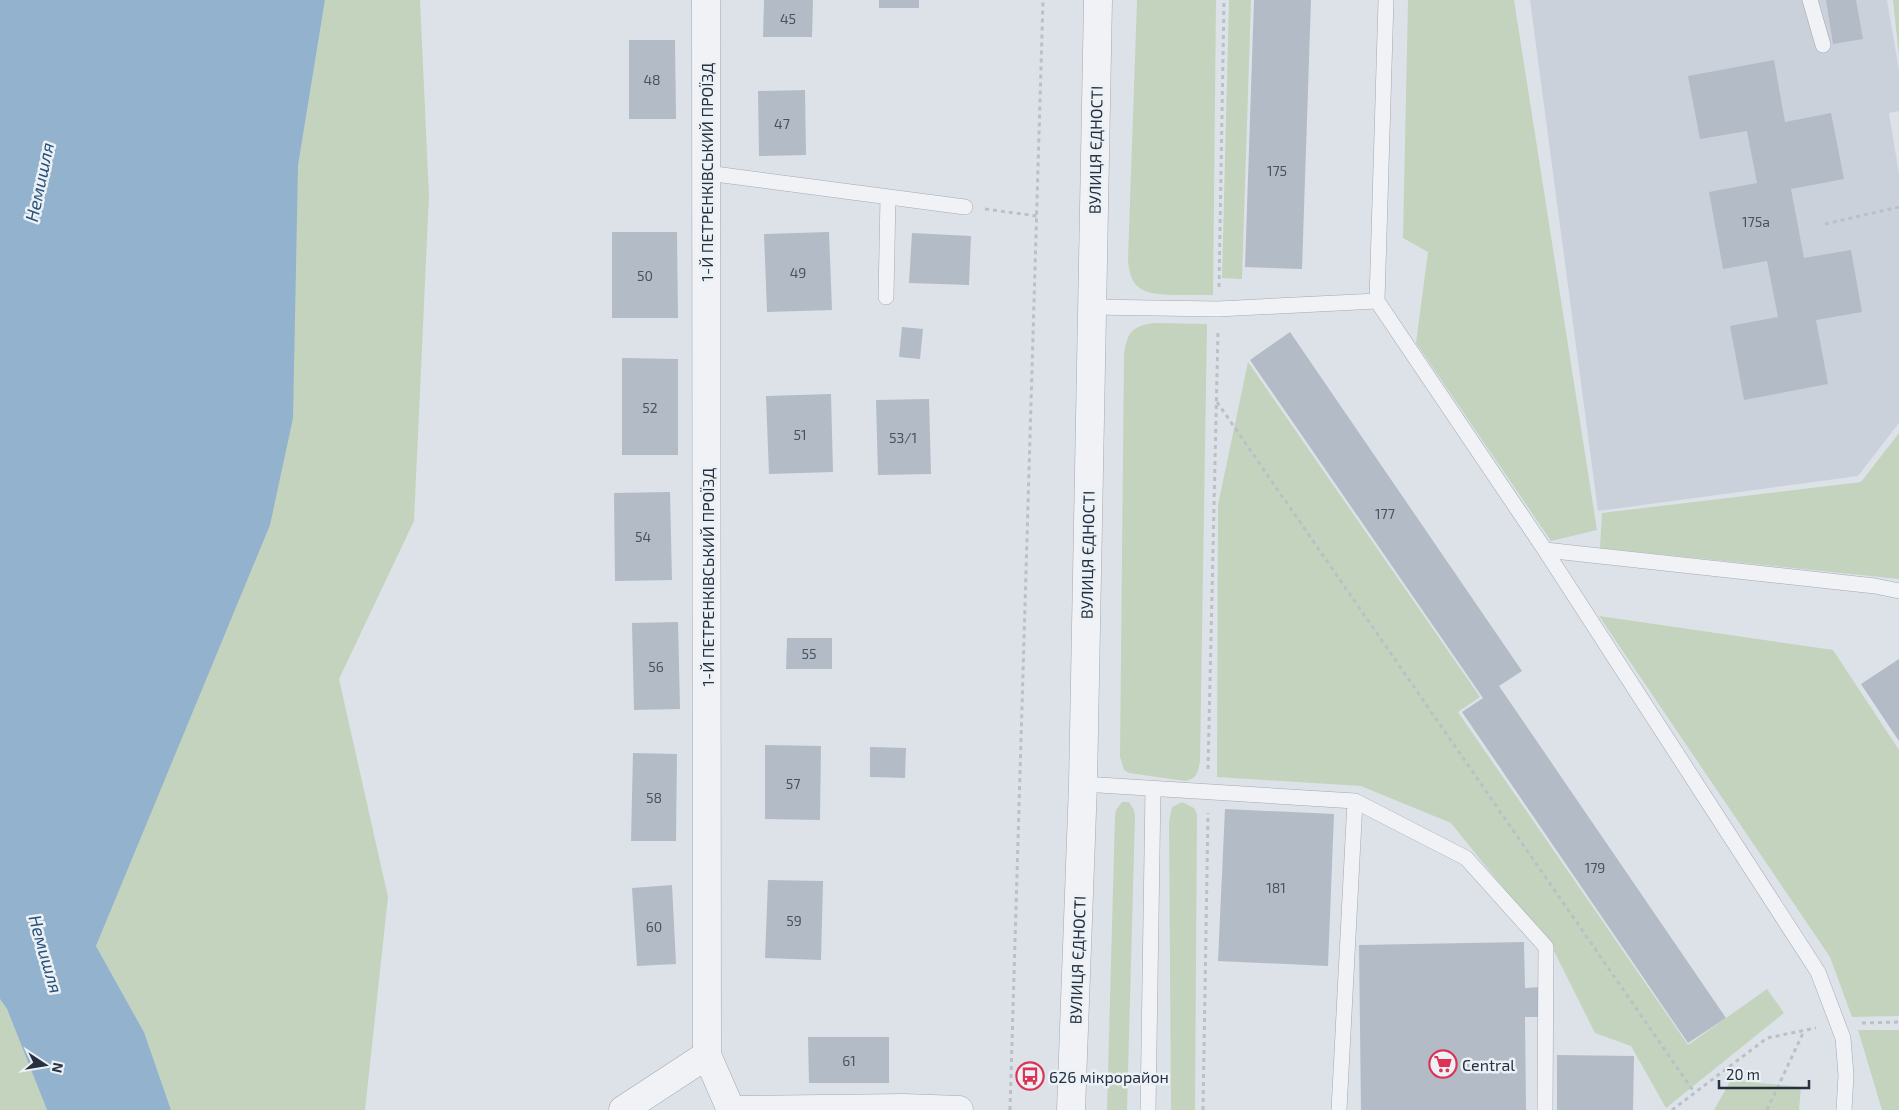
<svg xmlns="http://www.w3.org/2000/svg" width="1899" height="1110" font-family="'Exo 2',sans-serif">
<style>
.built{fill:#cad1db}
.green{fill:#c4d3bd}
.water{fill:#93b2cd}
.building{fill:#b3bbc6}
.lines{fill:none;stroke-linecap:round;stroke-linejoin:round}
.service-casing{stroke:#a2a9b3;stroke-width:16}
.minor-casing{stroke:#a2a9b3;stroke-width:29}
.tertiary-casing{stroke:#a2a9b3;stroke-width:29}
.path{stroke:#bbc0c7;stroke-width:3;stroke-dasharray:4 4;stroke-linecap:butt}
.service{stroke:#f0f2f6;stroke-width:15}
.minor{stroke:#f0f2f6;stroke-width:28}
.tertiary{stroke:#f0f2f6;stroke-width:28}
.labels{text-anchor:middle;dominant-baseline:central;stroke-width:5;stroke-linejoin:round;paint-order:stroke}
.number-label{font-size:14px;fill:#485362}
.street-label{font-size:16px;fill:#253041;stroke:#ecf1f6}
.poi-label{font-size:16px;fill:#253041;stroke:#ecf1f6;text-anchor:start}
.water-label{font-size:18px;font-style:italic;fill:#2a5279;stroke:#ecf1f6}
</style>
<rect width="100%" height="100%" fill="#dde2e8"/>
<path class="built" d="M1530 0H1887L1899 70V111L1889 113 1899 174V423L1858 476 1598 511Z"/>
<path class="green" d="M325 0H420L429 196 414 521 339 679 388 897 365 1110H171L144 1032 96 946 166 774 298 166Z
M1137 0H1216L1213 295C1199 295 1186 295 1173 295 1145 294 1130 291 1128 260Z
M1229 0H1251L1242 279 1222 278Z
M1408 0H1514L1597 530 1551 541 1416 343 1428 252 1403 238Z
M1893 0H1899V56Z
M1155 323 1207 324 1200 761C1198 772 1197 779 1185 781L1129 773 1124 770 1120 757 1124 355C1127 332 1132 326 1155 323Z
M1248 362 1480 697 1458 712 1688 1045 1767 989 1784 1013 1666 1108 1631 1046 1595 1033 1554 951 1451 823 1361 786 1217 777 1218 505Z
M1899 433V579L1600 548 1602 513 1861 482Z
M1599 616 1833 650 1899 750V1016L1852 1017 1830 957Z
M1122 802H1129L1134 810 1135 816 1127 1110H1107L1115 816 1116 810Z
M1182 802 1194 808 1197 814 1195 1110H1171L1169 821 1172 807Z
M0 999 7 1009 47 1110H0Z
M1858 1030H1899V1110H1882Z
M1731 1080 1801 1087 1799 1110H1714Z"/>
<path class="water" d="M0 0H325L298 166 293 418 270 525 96 946 144 1032 171 1110H47L7 1009 0 999Z"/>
<path class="building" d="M764 0H813L812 37H763Z
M879 0H919V8H879Z
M1254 0H1311L1302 269 1245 267Z
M1826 0H1856L1863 39 1833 44Z
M629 40H675L676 119H629Z
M1774 60 1785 122 1831 113 1844 179 1791 189 1804 258 1851 250 1862 312 1816 320 1828 384 1744 400 1730 326 1778 317 1767 261 1723 269 1709 192 1757 183 1747 131 1700 139 1688 76Z
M805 90 806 155 759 156 758 91Z
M612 232H677L678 318H612Z
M829 232 832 310 767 312 764 234Z
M912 233 971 236 969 285 909 283Z
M902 327 923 329 920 359 899 357Z
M1290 332 1522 671 1499 686 1726 1018 1688 1043 1462 712 1483 698 1250 360Z
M622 358 678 359V455H622Z
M831 394 833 472 769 474 766 396Z
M929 399 931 474 878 475 876 400Z
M670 492 672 580 615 581 614 493Z
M678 622 680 709 634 710 632 623Z
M787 638H832V669H786Z
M1899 659V741L1861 684Z
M765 745 821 746 820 820 765 819Z
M870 747 906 748 905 778 870 777Z
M633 753 677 754 676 841H631Z
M1225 809 1334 814 1328 966 1218 961Z
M768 880 823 881 821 960 765 958Z
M672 885 676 964 637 966 632 888Z
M1524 942 1525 988 1541 987V1017H1525L1526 1110H1361L1359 945Z
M808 1037H889V1083H809Z
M1557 1055 1634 1056 1633 1110H1557Z"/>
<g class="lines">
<g class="service-casing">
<path id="service" d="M1810 0 1823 45
M707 173 965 207
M886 297 888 197
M1377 301 1386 0
M1091 307 1218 309 1377 301 1545 550 1818 972 1843 1038 1846 1075 1844 1110
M1545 550 1875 586 1899 591
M1083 784 1355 801 1339 1110
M1355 801 1466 858 1546 947 1545 1110
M1148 1110 1153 789"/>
</g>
<g class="minor-casing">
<path id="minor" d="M707 1055 731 1110
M623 1110 707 1055 706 0
M741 1110 904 1108 959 1110"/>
</g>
<g class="tertiary-casing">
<path id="tertiary" d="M1071 1110 1083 784 1098 0"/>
</g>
<path class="path" d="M985 209 1037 216
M1825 224 1899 207
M1219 287 1224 0
M1217 402 1694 1092
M1208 769 1218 331
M1862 1023 1899 1022
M1010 1110 1043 0
M1203 1110 1208 813
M1672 1110 1767 1038 1816 1028
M1767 1110 1804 1031"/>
<use href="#service" class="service"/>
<use href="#minor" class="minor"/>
<use href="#tertiary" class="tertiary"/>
</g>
<defs>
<g id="supermarket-ring" transform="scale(1.4375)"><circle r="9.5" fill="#ecf1f6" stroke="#dd3255" stroke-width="1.5"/><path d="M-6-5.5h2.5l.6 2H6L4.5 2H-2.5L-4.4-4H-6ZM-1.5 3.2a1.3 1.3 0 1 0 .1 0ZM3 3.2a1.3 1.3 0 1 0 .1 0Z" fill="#dd3255"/></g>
<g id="bus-ring" transform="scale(1.4375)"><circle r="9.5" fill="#ecf1f6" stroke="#dd3255" stroke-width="1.5"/><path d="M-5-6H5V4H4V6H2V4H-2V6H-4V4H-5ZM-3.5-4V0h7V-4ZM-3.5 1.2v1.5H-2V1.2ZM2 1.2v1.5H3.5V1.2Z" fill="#dd3255"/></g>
</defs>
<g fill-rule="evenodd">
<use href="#supermarket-ring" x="1443" y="1064"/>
<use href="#bus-ring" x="1030" y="1076"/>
</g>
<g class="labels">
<g class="number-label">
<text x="788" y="18">45</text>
<text x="652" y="79">48</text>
<text x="782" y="123">47</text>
<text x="1277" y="170">175</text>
<text x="1756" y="221">175а</text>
<text x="798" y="272">49</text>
<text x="645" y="275">50</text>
<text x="650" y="407">52</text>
<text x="800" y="434">51</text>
<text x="903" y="437">53/1</text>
<text x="1385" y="513">177</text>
<text x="643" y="536">54</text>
<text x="809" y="653">55</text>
<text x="656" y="666">56</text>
<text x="793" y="783">57</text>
<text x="654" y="797">58</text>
<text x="1595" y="867">179</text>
<text x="1276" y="887">181</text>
<text x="794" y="920">59</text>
<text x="654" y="926">60</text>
<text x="849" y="1060">61</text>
</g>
<g class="street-label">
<text transform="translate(1095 150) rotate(-89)">ВУЛИЦЯ ЄДНОСТІ</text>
<text transform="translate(706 172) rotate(-90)">1-Й ПЕТРЕНКІВСЬКИЙ ПРОЇЗД</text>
<text transform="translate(1087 555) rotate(-89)">ВУЛИЦЯ ЄДНОСТІ</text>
<text transform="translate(707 577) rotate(-90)">1-Й ПЕТРЕНКІВСЬКИЙ ПРОЇЗД</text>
<text transform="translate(1077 960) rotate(-88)">ВУЛИЦЯ ЄДНОСТІ</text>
</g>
<g class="poi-label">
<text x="1462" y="1064">Central</text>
<text x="1049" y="1076">626 мікрорайон</text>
</g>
<g class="water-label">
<text transform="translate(39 182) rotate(-78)">Немишля</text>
<text transform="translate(46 954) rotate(74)">Немишля</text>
</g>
</g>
<g transform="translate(45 1065) rotate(102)" stroke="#ecf1f6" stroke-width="4" paint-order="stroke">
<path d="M0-4L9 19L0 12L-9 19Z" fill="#253041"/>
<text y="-8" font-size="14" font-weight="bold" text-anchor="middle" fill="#253041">N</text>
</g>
<path d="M1719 1080v8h90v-8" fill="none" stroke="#253041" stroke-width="2.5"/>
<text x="1726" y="1080" font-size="15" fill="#253041" stroke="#ecf1f6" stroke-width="4" paint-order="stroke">20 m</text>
</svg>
